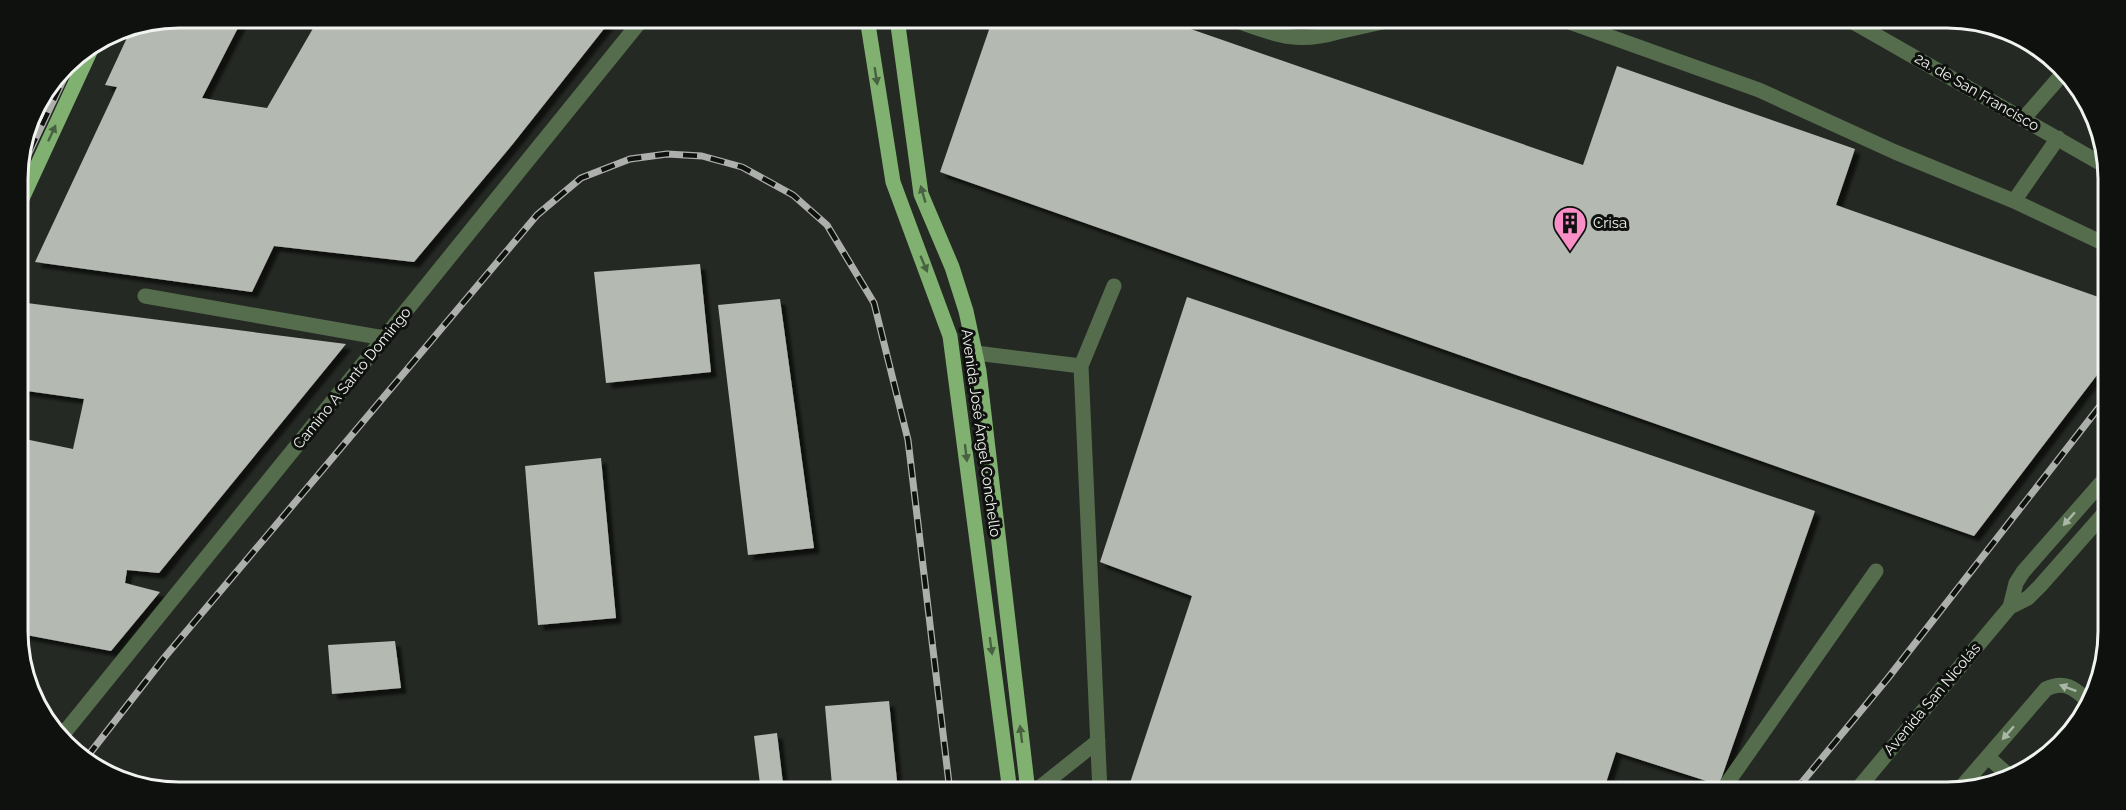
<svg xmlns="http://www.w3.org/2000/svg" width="2126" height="810" font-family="Raleway,sans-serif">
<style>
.building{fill:#b4bab2;filter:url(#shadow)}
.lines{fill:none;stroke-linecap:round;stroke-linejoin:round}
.minor{stroke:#556d4d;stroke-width:15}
.major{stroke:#80b170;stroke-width:15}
.rail-casing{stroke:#acafab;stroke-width:7}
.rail{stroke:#0f110f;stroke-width:4.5;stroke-dasharray:14;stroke-linecap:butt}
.oneway{fill:#486140}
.oneway2{fill:#aab7a6}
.labels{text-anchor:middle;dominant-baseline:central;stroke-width:6;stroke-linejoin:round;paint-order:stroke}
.street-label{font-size:15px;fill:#f0f3ef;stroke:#0f110f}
.poi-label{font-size:15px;fill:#f0f3ef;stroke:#0f110f;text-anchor:start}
.rim{fill:none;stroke:#f0f3ef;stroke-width:3}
</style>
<defs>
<filter id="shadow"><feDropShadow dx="5.5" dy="5.5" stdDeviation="1.5" flood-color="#0009"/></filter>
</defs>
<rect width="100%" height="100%" fill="#252924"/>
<path class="building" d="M179 18H243L202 98 267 108 319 18H340L387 25 388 18 611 20 512 145 414 262 274 246 252 292 35 262 117 87 105 85 132 27Z
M993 18H1159L1583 165 1617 66 1855 149 1836 205 2107 300V362L1974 536 940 172Z
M700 264 711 372 606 383 594 272Z
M1187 297 1815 511 1719 785 1616 752 1603 792H1127L1192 596 1100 562Z
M780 299 814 548 748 555 718 305Z
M19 302 346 344 159 573 127 570 125 583 160 592 111 651 21 634 20 438 73 449 84 399 20 390Z
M601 458 616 618 538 625 525 466Z
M395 641 401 688 332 694 328 645Z
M889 701 897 781 832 785 825 706Z
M777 733 784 792H761L754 736Z"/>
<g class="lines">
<path class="minor" d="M1229 18C1272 33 1293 45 1338 32
M1311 18 1338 32 1400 18
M1558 18 1759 90 1895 152 2014 201 2058 138
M1846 18 2107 167
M2024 118 2065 71
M2014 201 2107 245
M145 296 384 338
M976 353 1081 366
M2010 607 2016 583 2023 572 2108 475
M60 738 643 18
M1988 757 2006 773
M1958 791 2046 689C2064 680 2074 688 2087 700
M1034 792 1098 741
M1100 792 1081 366 1114 286
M1721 792 1876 571
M1855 792 2010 607 2028 598 2040 586 2108 509"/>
<path class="major" d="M867 18 893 182 950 336 1010 792
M897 18 921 194 952 267 966 311 979 371 1028 792
M19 205 93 45"/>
<g class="rail-casing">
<path id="rail" d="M30 125 45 94
M18 176 74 57
M87 757 164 658 537 215 581 178 630 159 667 154 702 156 742 167 793 195 827 225 874 303 908 440 950 792
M1794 792 1888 678 2107 397"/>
</g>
<use href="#rail" class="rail"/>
</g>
<defs><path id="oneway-solid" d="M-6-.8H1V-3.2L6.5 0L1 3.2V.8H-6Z" transform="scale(1.5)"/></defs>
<g class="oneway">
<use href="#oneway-solid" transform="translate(876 76) rotate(81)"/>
<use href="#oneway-solid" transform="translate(52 133) rotate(-65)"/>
<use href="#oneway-solid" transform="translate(923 194) rotate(-106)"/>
<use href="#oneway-solid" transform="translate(924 264) rotate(67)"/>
<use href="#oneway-solid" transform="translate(966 453) rotate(83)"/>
<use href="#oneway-solid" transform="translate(991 646) rotate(82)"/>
<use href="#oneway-solid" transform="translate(1021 734) rotate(-97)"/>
</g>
<g class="oneway2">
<use href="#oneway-solid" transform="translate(2069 519) rotate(131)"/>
<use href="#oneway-solid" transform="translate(2068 688) rotate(-159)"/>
<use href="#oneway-solid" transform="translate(2008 733) rotate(131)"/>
</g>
<defs>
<g id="building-pin" transform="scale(1.725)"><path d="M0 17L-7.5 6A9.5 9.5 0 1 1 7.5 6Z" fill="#fa8fc7" stroke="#0f110f"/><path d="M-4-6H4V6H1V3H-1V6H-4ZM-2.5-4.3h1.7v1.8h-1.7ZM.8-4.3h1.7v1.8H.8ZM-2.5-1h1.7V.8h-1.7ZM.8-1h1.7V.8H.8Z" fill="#111"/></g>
</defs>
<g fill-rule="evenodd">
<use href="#building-pin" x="1570" y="223"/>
</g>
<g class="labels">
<g class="street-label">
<text transform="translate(1977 92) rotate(30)">2a. de San Francisco</text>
<text transform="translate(352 378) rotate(-51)">Camino A Santo Domingo</text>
<text transform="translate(981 433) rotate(82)">Avenida José Ángel Conchello</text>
<text transform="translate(1932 699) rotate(-50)">Avenida San Nicolás</text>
</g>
<g class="poi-label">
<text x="1593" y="223">Crisa</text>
</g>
</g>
<path d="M0 0H2126V810H0ZM179 28H1947A151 151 0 0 1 2098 179V631A151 151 0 0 1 1947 782H179A151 151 0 0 1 28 631V179A151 151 0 0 1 179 28Z" fill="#0f110f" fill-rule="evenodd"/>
<path class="rim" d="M179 28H1947A151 151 0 0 1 2098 179V631A151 151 0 0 1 1947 782H179A151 151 0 0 1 28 631V179A151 151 0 0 1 179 28Z"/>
</svg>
